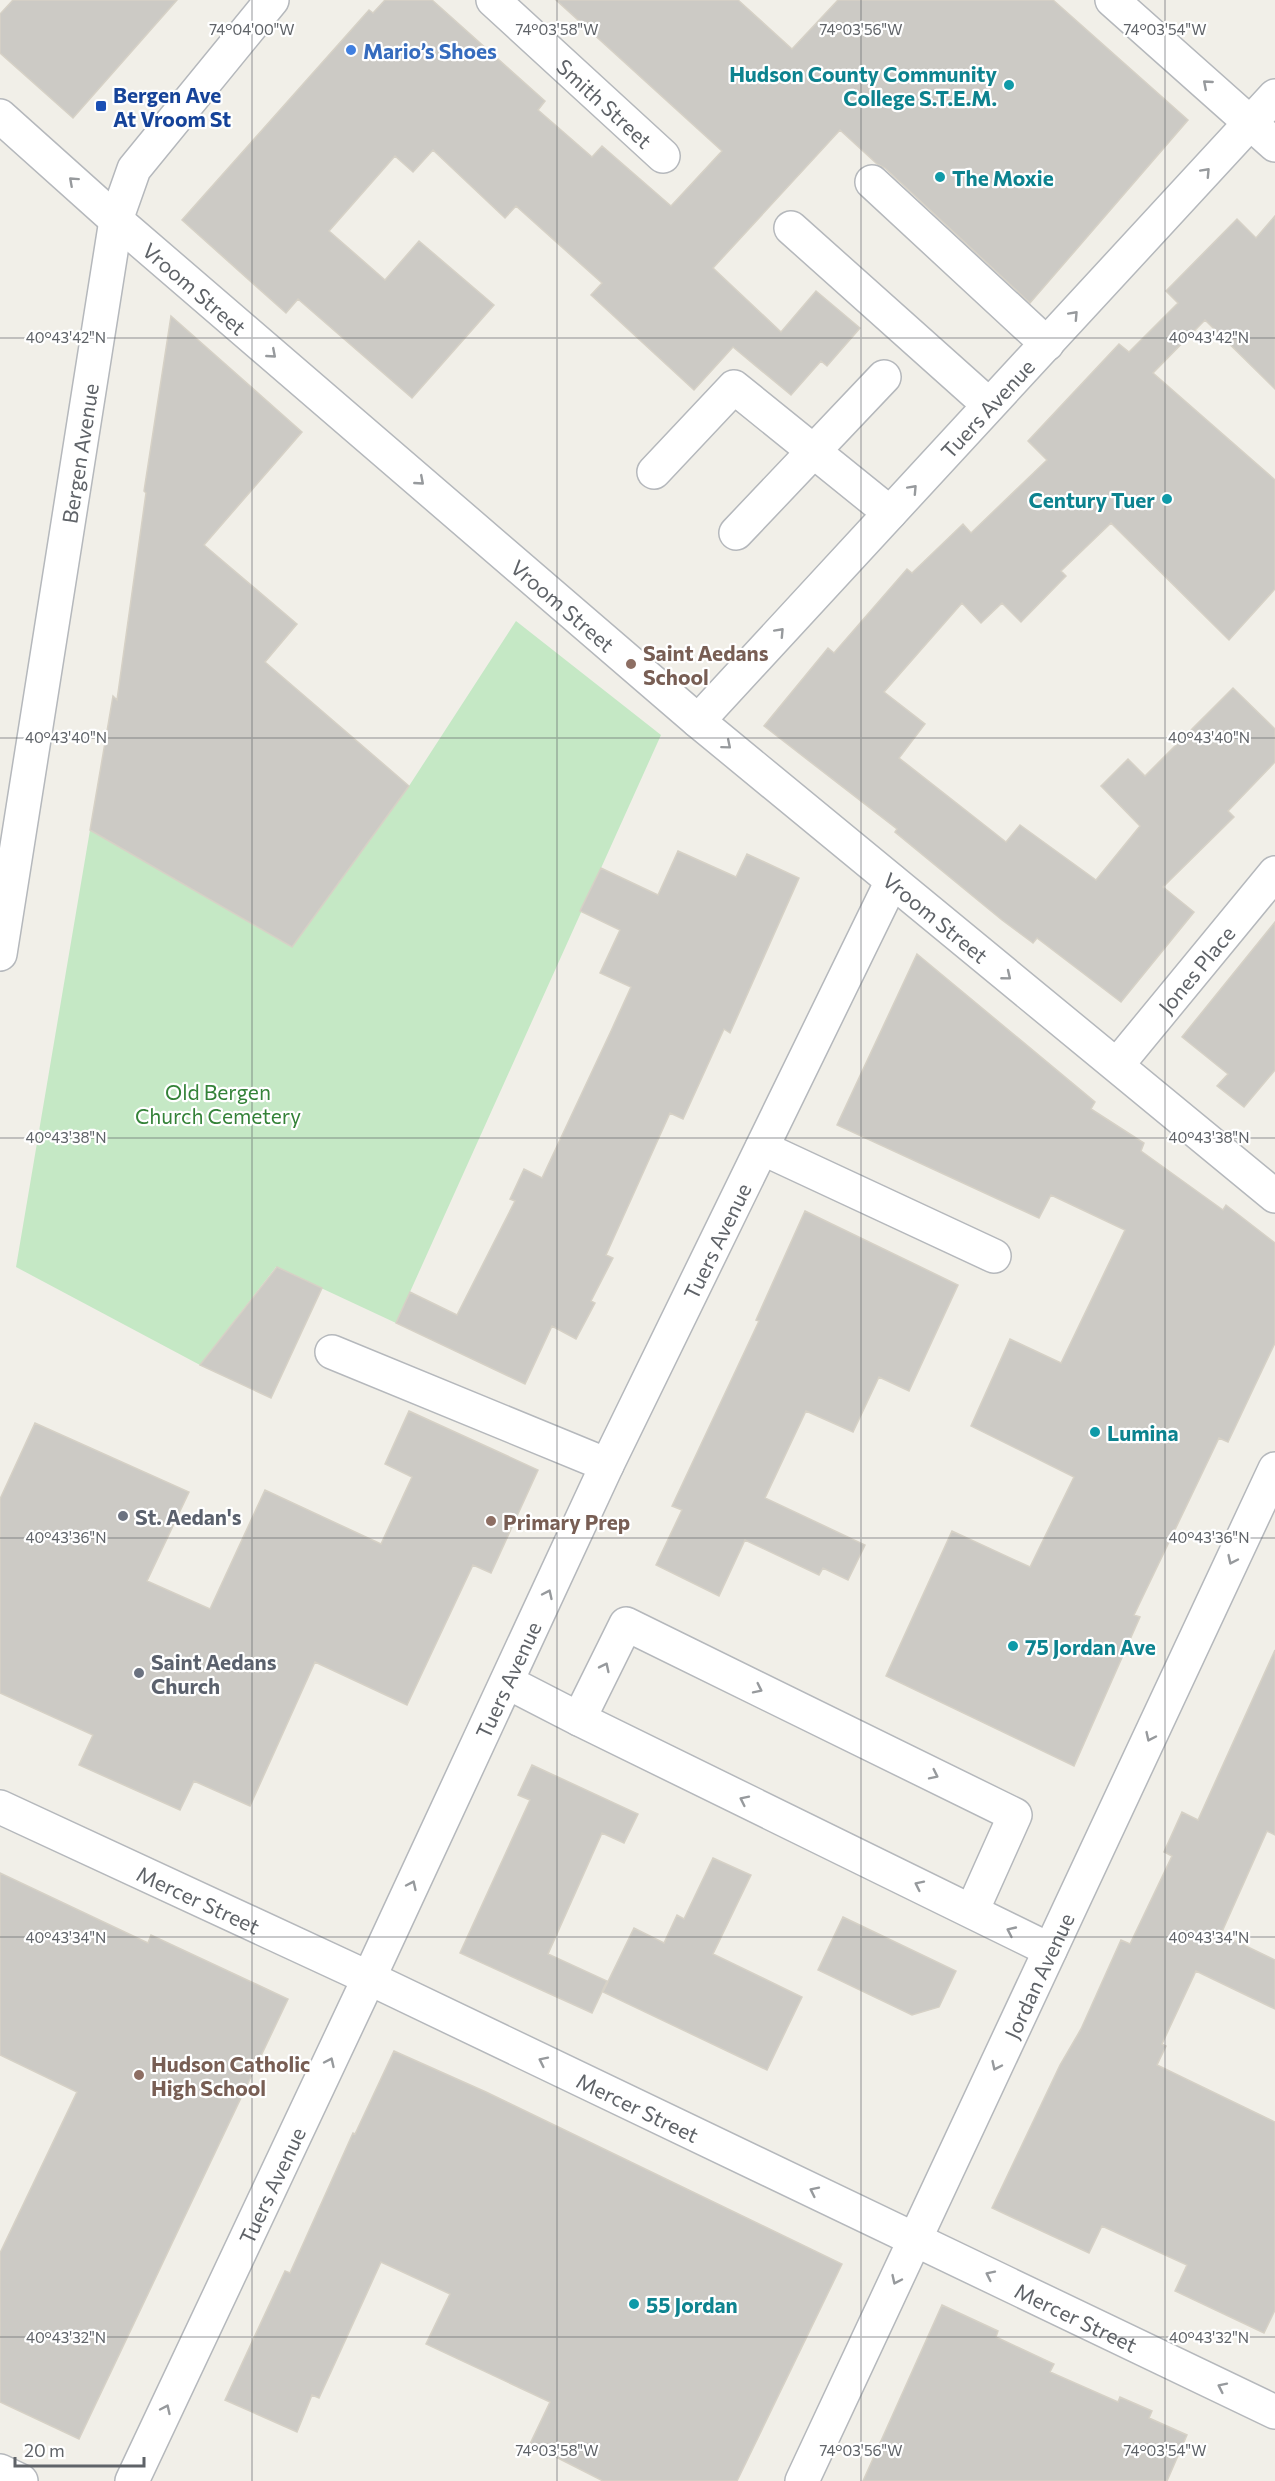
<svg xmlns="http://www.w3.org/2000/svg" width="1275" height="2481" font-family="Commissioner,sans-serif">
<style>
.green{fill:#c5e8c5}
.building{fill:#cccac5;stroke:#d6d1c6;stroke-width:1.5}
.lines{fill:none;stroke-linecap:round;stroke-linejoin:round}
.minor-casing{stroke:#b5b8bc;stroke-width:36}
.minor{stroke:#fff;stroke-width:33}
.oneway{stroke:#979a9d}
.ticks{fill:none;stroke:#5f6368;stroke-width:1.5;stroke-opacity:0.45}
.shop-dot{fill:#3f7fe0;stroke:#fff;stroke-width:2}
.culture-dot{fill:#0f9aa8;stroke:#fff;stroke-width:2}
.transit-dot{fill:#1a4fb4;stroke:#fff;stroke-width:2}
.education-dot{fill:#8d6e63;stroke:#fff;stroke-width:2}
.worship-dot{fill:#6b7280;stroke:#fff;stroke-width:2}
.labels{text-anchor:middle;dominant-baseline:central;stroke-width:4.5;stroke-linejoin:round;paint-order:stroke}
.shop-label{font-size:21px;font-weight:bold;fill:#366cbe;stroke:#fff;text-anchor:start}
.culture-label{font-size:21px;font-weight:bold;fill:#0d838f;stroke:#fff;text-anchor:start}
.transit-label{font-size:21px;font-weight:bold;fill:#164399;stroke:#fff;text-anchor:start}
.street-label{font-size:21px;fill:#5f6368;stroke:#fff}
.education-label{font-size:21px;font-weight:bold;fill:#785e54;stroke:#fff;text-anchor:start}
.park-label{font-size:21px;fill:#348238;stroke:#fff}
.worship-label{font-size:21px;font-weight:bold;fill:#5b616d;stroke:#fff;text-anchor:start}
.ticks-label{font-size:15px;text-anchor:middle;fill:#5f6368;stroke:#fff;stroke-width:4.5;stroke-linejoin:round;paint-order:stroke}
</style>
<rect width="100%" height="100%" fill="#f1efe8"/>
<path class="green" d="M516 621 661 735 396 1323 276 1267 200 1365 16 1267 90 830 292 947 409 786Z"/>
<path class="building" d="M13 0H177L73 118 0 53V14Z
M385 0H432L545 101 538 110 592 157 602 146 671 206 722 151 556 0H738L792 49 838 0H1053L1188 120 1030 303 885 168 877 164 840 130 713 268 781 332 816 291 860 328 827 366 821 361 791 395 733 347 694 390 591 295 602 283 516 206 505 218 433 150 413 172 395 156 329 231 385 280 419 241 494 305 412 398 298 299 286 313 182 220 369 10 373 13Z
M1275 216V389L1205 320 1153 373 1275 480V589L1229 640 1111 523 1061 571 1066 576 1021 622 1002 603 981 623 962 603 884 692 925 724 899 758 1006 842 1020 825 1096 880 1140 826 1101 786 1128 759 1145 776 1233 688 1275 729V762L1228 811 1234 817 1163 887 1194 912 1121 1002 1037 938 1033 943 1002 920 895 832 897 829 764 726 828 648 834 653 907 569 912 573 963 524 971 533 1047 460 1028 441 1119 344 1129 352 1178 303 1166 291 1237 219 1256 238Z
M171 316 302 432 204 545 297 624 265 662 409 786 292 947 90 830 113 696 117 700 146 493 144 491Z
M678 851 736 877 747 854 799 878 730 1033 724 1029 683 1119 670 1113 606 1255 613 1258 591 1301 595 1303 576 1339 552 1326 525 1384 396 1323 410 1292 457 1315 515 1201 510 1199 524 1169 542 1178 611 1031 631 987 600 973 620 930 580 911 601 868 658 895Z
M1275 922V1070L1244 1107 1217 1086 1228 1074 1182 1037Z
M917 954 1095 1102 1091 1109 1144 1143 1141 1151 1223 1210 1226 1205 1275 1243V1343L1228 1442 1219 1438 1134 1615 1140 1617 1074 1766 886 1676 952 1531 1030 1567 1074 1477 971 1426 1010 1339 1061 1363 1125 1230 1051 1195 1039 1218 837 1125Z
M805 1211 958 1285 909 1391 879 1377 853 1432 806 1411 765 1498 865 1545 848 1580 823 1568 819 1575 745 1540 719 1596 656 1565 682 1510 672 1506 759 1321 756 1320Z
M277 1267 322 1288 271 1398 200 1365Z
M409 1411 538 1470 491 1573 473 1565 407 1705 315 1662 250 1806 194 1781 180 1810 79 1765 93 1735 0 1693V1499L35 1423 189 1492 147 1581 210 1609 265 1490 381 1544 412 1477 385 1464Z
M1275 1650V1835L1267 1831 1221 1934 1275 1960V2009L1196 1971 1162 2044 1166 2046 1157 2065 1275 2122V2310L1264 2333 1175 2291 1187 2265 1102 2226 1089 2253 992 2208 1060 2065 1081 2029 1121 1940 1130 1944 1172 1856 1164 1852 1182 1812 1198 1820Z
M532 1765 638 1814 624 1843 602 1833 548 1954 607 1981 592 2013 460 1953 530 1800 518 1795Z
M713 1858 751 1875 713 1954 802 1997 767 2070 603 1992 634 1928 664 1943 677 1915 684 1919Z
M0 1873 148 1943 151 1935 288 1999 79 2439 0 2402V2253L77 2092 0 2055Z
M843 1917 956 1971 939 2007 912 2015 818 1970Z
M394 2051 486 2092 842 2264 737 2481H603L530 2444 550 2402 426 2344 450 2294 381 2262 319 2398 312 2395 297 2432 225 2400 285 2271 290 2273 353 2133 355 2134Z
M942 2305 998 2331 996 2337 1054 2364 1050 2372 1118 2402 1120 2397 1152 2411 1149 2418 1187 2435 1167 2481H863Z"/>
<g class="lines">
<g class="minor-casing">
<g id="minor">
<path id="s1" d="M493 0 663 156"/>
<path d="M1112 0 1275 145"/>
<path id="s2" d="M0 116 116 220 698 721 1275 1196"/>
<path d="M872 182 1047 344"/>
<path d="M791 228 989 405"/>
<path d="M654 472 734 387 890 513"/>
<path d="M736 533 884 377"/>
<path id="s3" d="M698 721 1275 96"/>
<path id="s4" d="M0 954 116 220 134 169 272 0"/>
<path id="s5" d="M1117 1065 1275 873"/>
<path d="M762 1148 994 1256"/>
<path d="M332 1352 607 1465"/>
<path d="M507 1682 579 1719 1050 1950"/>
<path d="M579 1719 626 1624 1015 1815 972 1911"/>
<path id="s6" d="M0 1807 369 1978 1275 2412"/>
<path d="M0 2471 21 2481"/>
<path id="s7" d="M132 2481 369 1978 607 1465 892 881"/>
<path id="s8" d="M802 2481 1275 1469"/>
</g>
</g>
<use href="#minor" class="minor"/>
</g>
<defs><path id="oneway-chevron" d="M-2-3.5L2.5 0L-2 3.5" fill="none" stroke-width="1.6" stroke-linecap="round" stroke-linejoin="round" transform="scale(1.5)"/></defs>
<g class="oneway">
<use href="#oneway-chevron" transform="translate(1207 84) rotate(-139)"/>
<use href="#oneway-chevron" transform="translate(1206 172) rotate(-47)"/>
<use href="#oneway-chevron" transform="translate(73 181) rotate(-138)"/>
<use href="#oneway-chevron" transform="translate(1074 315) rotate(-47)"/>
<use href="#oneway-chevron" transform="translate(272 354) rotate(41)"/>
<use href="#oneway-chevron" transform="translate(420 481) rotate(41)"/>
<use href="#oneway-chevron" transform="translate(913 489) rotate(-47)"/>
<use href="#oneway-chevron" transform="translate(780 632) rotate(-47)"/>
<use href="#oneway-chevron" transform="translate(727 745) rotate(40)"/>
<use href="#oneway-chevron" transform="translate(1007 976) rotate(39)"/>
<use href="#oneway-chevron" transform="translate(1232 1560) rotate(115)"/>
<use href="#oneway-chevron" transform="translate(548 1594) rotate(-65)"/>
<use href="#oneway-chevron" transform="translate(605 1667) rotate(-64)"/>
<use href="#oneway-chevron" transform="translate(758 1689) rotate(26)"/>
<use href="#oneway-chevron" transform="translate(1150 1737) rotate(115)"/>
<use href="#oneway-chevron" transform="translate(934 1775) rotate(26)"/>
<use href="#oneway-chevron" transform="translate(744 1800) rotate(-154)"/>
<use href="#oneway-chevron" transform="translate(412 1885) rotate(-65)"/>
<use href="#oneway-chevron" transform="translate(919 1885) rotate(-154)"/>
<use href="#oneway-chevron" transform="translate(1011 1931) rotate(-155)"/>
<use href="#oneway-chevron" transform="translate(543 2061) rotate(-154)"/>
<use href="#oneway-chevron" transform="translate(330 2062) rotate(-65)"/>
<use href="#oneway-chevron" transform="translate(996 2066) rotate(115)"/>
<use href="#oneway-chevron" transform="translate(814 2191) rotate(-154)"/>
<use href="#oneway-chevron" transform="translate(990 2275) rotate(-154)"/>
<use href="#oneway-chevron" transform="translate(896 2280) rotate(115)"/>
<use href="#oneway-chevron" transform="translate(1222 2387) rotate(-154)"/>
<use href="#oneway-chevron" transform="translate(166 2409) rotate(-65)"/>
</g>
<path class="ticks" d="M252 0V2481M557 0V2481M861 0V2481M1165 0V2481M0 338H1275M0 738H1275M0 1138H1275M0 1538H1275M0 1937H1275M0 2337H1275"/>
<circle class="shop-dot" cx="351" cy="50" r="6"/>
<g class="culture-dot">
<circle cx="1009" cy="85" r="6"/>
<circle cx="940" cy="177" r="6"/>
<circle cx="1167" cy="499" r="6"/>
<circle cx="1095" cy="1432" r="6"/>
<circle cx="1013" cy="1646" r="6"/>
<circle cx="634" cy="2304" r="6"/>
</g>
<rect class="transit-dot" x="95" y="100" width="12" height="12" rx="3"/>
<g class="education-dot">
<circle cx="631" cy="664" r="6"/>
<circle cx="491" cy="1521" r="6"/>
<circle cx="139" cy="2075" r="6"/>
</g>
<g class="worship-dot">
<circle cx="123" cy="1516" r="6"/>
<circle cx="139" cy="1673" r="6"/>
</g>
<g class="labels">
<g class="shop-label">
<text x="363" y="50">Mario’s Shoes</text>
</g>
<g class="culture-label">
<text x="997" y="73" text-anchor="end">Hudson County Community<tspan x="997" dy="24">College S.T.E.M.</tspan></text>
<text x="952" y="177">The Moxie</text>
<text x="1155" y="499" text-anchor="end">Century Tuer</text>
<text x="1107" y="1432">Lumina</text>
<text x="1025" y="1646">75 Jordan Ave</text>
<text x="646" y="2304">55 Jordan</text>
</g>
<g class="transit-label">
<text x="113" y="94">Bergen Ave<tspan x="113" dy="24">At Vroom St</tspan></text>
</g>
<g class="street-label">
<text stroke="none"><textPath href="#s1" startOffset="152">Smith Street</textPath></text>
<text stroke="none"><textPath href="#s2" startOffset="260">Vroom Street</textPath></text>
<text stroke="none"><textPath href="#s3" startOffset="426">Tuers Avenue</textPath></text>
<text stroke="none"><textPath href="#s4" startOffset="507">Bergen Avenue</textPath></text>
<text stroke="none"><textPath href="#s2" startOffset="746">Vroom Street</textPath></text>
<text stroke="none"><textPath href="#s2" startOffset="1232">Vroom Street</textPath></text>
<text stroke="none"><textPath href="#s5" startOffset="124">Jones Place</textPath></text>
<text stroke="none"><textPath href="#s7" startOffset="1371">Tuers Avenue</textPath></text>
<text stroke="none"><textPath href="#s7" startOffset="885">Tuers Avenue</textPath></text>
<text stroke="none"><textPath href="#s6" startOffset="219">Mercer Street</textPath></text>
<text stroke="none"><textPath href="#s8" startOffset="558">Jordan Avenue</textPath></text>
<text stroke="none"><textPath href="#s6" startOffset="705">Mercer Street</textPath></text>
<text stroke="none"><textPath href="#s7" startOffset="327">Tuers Avenue</textPath></text>
<text stroke="none"><textPath href="#s6" startOffset="1191">Mercer Street</textPath></text>
</g>
<g class="education-label">
<text x="643" y="652">Saint Aedans<tspan x="643" dy="24">School</tspan></text>
<text x="503" y="1521">Primary Prep</text>
<text x="151" y="2063">Hudson Catholic<tspan x="151" dy="24">High School</tspan></text>
</g>
<g class="park-label">
<text x="218" y="1091">Old Bergen<tspan x="218" dy="24">Church Cemetery</tspan></text>
</g>
<g class="worship-label">
<text x="135" y="1516">St. Aedan's</text>
<text x="151" y="1661">Saint Aedans<tspan x="151" dy="24">Church</tspan></text>
</g>
</g>
<g class="ticks-label">
<text x="252" y="35">74°04'00"W</text>
<text x="557" y="35">74°03'58"W</text>
<text x="861" y="35">74°03'56"W</text>
<text x="1165" y="35">74°03'54"W</text>
<text x="66" y="343">40°43'42"N</text>
<text x="1209" y="343">40°43'42"N</text>
<text x="66" y="743">40°43'40"N</text>
<text x="1209" y="743">40°43'40"N</text>
<text x="66" y="1143">40°43'38"N</text>
<text x="1209" y="1143">40°43'38"N</text>
<text x="66" y="1543">40°43'36"N</text>
<text x="1209" y="1543">40°43'36"N</text>
<text x="66" y="1943">40°43'34"N</text>
<text x="1209" y="1943">40°43'34"N</text>
<text x="66" y="2343">40°43'32"N</text>
<text x="1209" y="2343">40°43'32"N</text>
<text x="557" y="2456">74°03'58"W</text>
<text x="861" y="2456">74°03'56"W</text>
<text x="1165" y="2456">74°03'54"W</text>
</g>
<path d="M15 2457v9h129v-9" fill="none" stroke="#5f6368" stroke-width="3"/>
<text x="24" y="2457" font-size="18" fill="#5f6368" stroke="#ffffff" stroke-width="4.5" paint-order="stroke">20 m</text>
</svg>
